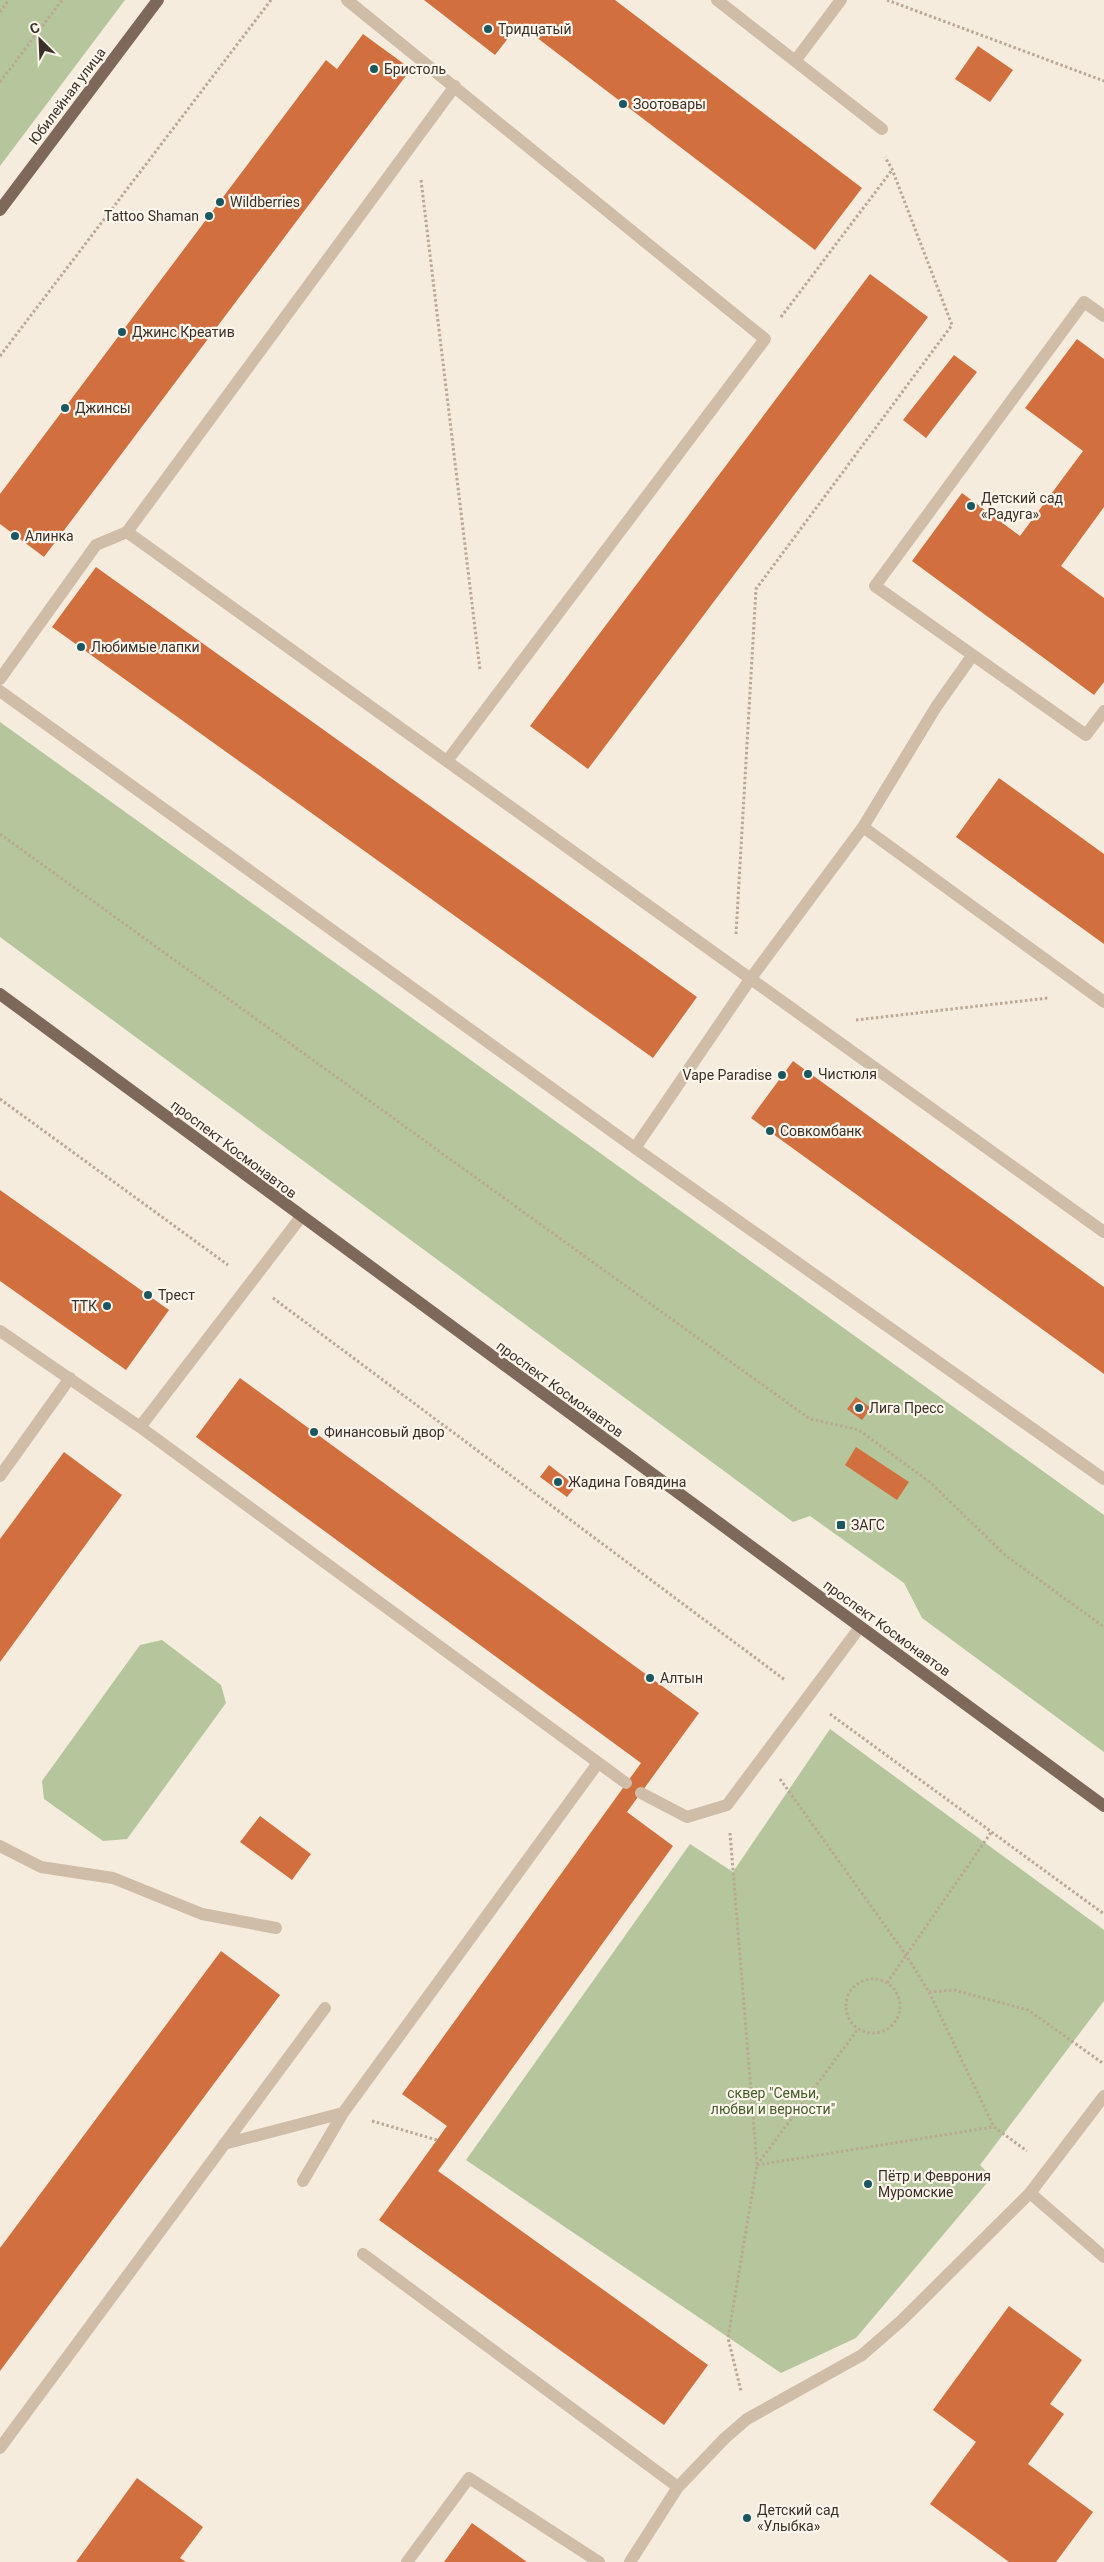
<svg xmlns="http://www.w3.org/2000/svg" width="1104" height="2562" font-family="Roboto,sans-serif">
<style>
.green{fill:#b5c69c}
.building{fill:#d26f3f}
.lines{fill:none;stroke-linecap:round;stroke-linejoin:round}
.path{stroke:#bba792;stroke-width:3;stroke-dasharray:2.5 2.5;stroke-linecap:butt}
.minor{stroke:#cfbda8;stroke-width:12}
.major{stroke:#7e6859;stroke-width:12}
.poi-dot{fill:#1a5761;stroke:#fcf5eb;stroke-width:2}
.labels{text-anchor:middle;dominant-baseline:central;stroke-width:4.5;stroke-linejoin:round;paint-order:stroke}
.poi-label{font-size:14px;fill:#3b3029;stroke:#fcf5eb;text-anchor:start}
.street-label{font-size:14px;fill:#3b3029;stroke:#fcf5eb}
.park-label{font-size:14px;fill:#465c2a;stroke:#fcf5eb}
</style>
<rect width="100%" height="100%" fill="#f5ecde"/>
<path class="green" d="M0 0H125L0 166Z
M0 722 1104 1515V1752L922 1618 904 1583 810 1516 793 1522 0 937Z
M162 1640 221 1685 226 1703 127 1839 103 1841 44 1799 42 1781 140 1645Z
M830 1729 1104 1930V2001L980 2165 992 2177 856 2338 781 2373 466 2160 690 1844 733 1872Z"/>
<path class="building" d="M424 0H615L862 188 815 250 519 24 495 55Z
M363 34 411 69 44 557 0 524V494L326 60 337 69Z
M978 46 1013 70 990 102 955 79Z
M870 274 928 317 588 769 530 726Z
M1077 339 1104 359V507L1061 566 1104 598V682L1094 695 912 561 962 493 1020 536 1083 451 1025 408Z
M954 355 977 372 926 438 903 420Z
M96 567 697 997 653 1058 52 627Z
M999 778 1104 854V944L956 837Z
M793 1061 1104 1287V1374L751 1118Z
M0 1190 169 1310 126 1370 0 1281Z
M240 1378 699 1713 627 1812 673 1846 438 2171 708 2365 664 2425 379 2220 447 2126 402 2094 641 1763 196 1437Z
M856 1397 871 1408 862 1420 847 1409Z
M856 1447 909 1482 897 1500 845 1465Z
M64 1452 122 1495 0 1662V1539Z
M549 1465 576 1486 567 1497 540 1477Z
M260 1816 311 1854 292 1880 240 1842Z
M221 1951 280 1995 0 2371V2248Z
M1009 2306 1082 2360 1050 2404 1064 2414 1028 2464 1093 2512 1056 2562H1009L930 2504 976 2442 933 2410Z
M137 2478 203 2527 180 2558 186 2562H76Z
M472 2523 527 2562H444Z"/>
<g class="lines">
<path class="path" d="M887 0 1104 81
M0 12 9 0
M0 82 62 0
M421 180 480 670
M781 317 892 170
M0 356 271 0
M0 834 810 1419 859 1430 931 1483 1005 1555 1104 1627
M736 934 756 589 952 325 892 169 885 157
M856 1020 1048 998
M0 1099 228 1265
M273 1298 785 1680
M830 1714 1104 1914
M780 1779 906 1955 929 1992 994 2127 1027 2151
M730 1833 757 2165 728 2338 741 2391
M846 2006a27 27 0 1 1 54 0a27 27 0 1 1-54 0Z
M887 1983 992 1831
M929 1992 954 1990 1028 2010 1104 2064
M372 2121 437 2140
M757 2165 993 2127
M757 2165 858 2029"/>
<path class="minor" d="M347 0 765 339 447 761
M717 0 882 129
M795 61 841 0
M1104 316 1084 302 875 586 1086 735 1104 711
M127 532 1104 1232
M0 679 96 545 127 532 455 86
M0 691 635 1148 1104 1479
M863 827 1104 1002
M635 1148 751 978 863 827 936 707 972 656
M0 1331 140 1427 626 1783
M140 1427 301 1217
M0 1476 70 1378
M641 1793 687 1817 727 1805 860 1627
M0 1846 41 1867 113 1878 202 1914 276 1928
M224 2144 343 2113
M303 2181 343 2113 598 1763
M1030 2193 1104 2257
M363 2254 678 2487
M0 2448 325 2008
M407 2562 469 2478 599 2562
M630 2562 678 2487 725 2438 747 2419 862 2355 901 2321 1030 2193 1104 2096"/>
<path class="major" d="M0 210 158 0
M0 994 1104 1806"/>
</g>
<g class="poi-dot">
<circle cx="488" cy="29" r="5"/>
<circle cx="374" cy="69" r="5"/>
<circle cx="623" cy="104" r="5"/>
<circle cx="220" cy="202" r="5"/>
<circle cx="209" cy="216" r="5"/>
<circle cx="122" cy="332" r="5"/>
<circle cx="65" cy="408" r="5"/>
<circle cx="971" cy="506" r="5"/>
<circle cx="15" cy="536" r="5"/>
<circle cx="81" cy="647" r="5"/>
<circle cx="808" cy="1074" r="5"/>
<circle cx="782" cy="1075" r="5"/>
<circle cx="770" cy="1131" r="5"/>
<circle cx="148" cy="1295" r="5"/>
<circle cx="107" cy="1306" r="5"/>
<circle cx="859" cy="1408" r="5"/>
<circle cx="314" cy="1432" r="5"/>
<circle cx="558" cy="1482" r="5"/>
<rect x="836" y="1520" width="10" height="10" rx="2.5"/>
<circle cx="650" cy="1678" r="5"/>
<circle cx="868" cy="2184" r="5"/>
<circle cx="747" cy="2518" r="5"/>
</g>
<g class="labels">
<g class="poi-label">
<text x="498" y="29">Тридцатый</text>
<text x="384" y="69">Бристоль</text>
<text x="633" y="104">Зоотовары</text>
<text x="230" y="202">Wildberries</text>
<text x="199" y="216" text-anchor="end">Tattoo Shaman</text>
<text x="132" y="332">Джинс Креатив</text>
<text x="75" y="408">Джинсы</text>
<text x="981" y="498">Детский сад<tspan x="981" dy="16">«Радуга»</tspan></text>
<text x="25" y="536">Алинка</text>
<text x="91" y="647">Любимые лапки</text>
<text x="818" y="1074">Чистюля</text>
<text x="772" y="1075" text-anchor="end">Vape Paradise</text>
<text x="780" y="1131">Совкомбанк</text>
<text x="158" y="1295">Трест</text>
<text x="97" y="1306" text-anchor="end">ТТК</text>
<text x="869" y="1408">Лига Пресс</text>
<text x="324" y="1432">Финансовый двор</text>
<text x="568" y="1482">Жадина Говядина</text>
<text x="851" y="1525">ЗАГС</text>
<text x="660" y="1678">Алтын</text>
<text x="878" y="2176">Пётр и Феврония<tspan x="878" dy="16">Муромские</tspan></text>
<text x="757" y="2510">Детский сад<tspan x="757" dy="16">«Улыбка»</tspan></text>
</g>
<g class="street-label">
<text transform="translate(67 96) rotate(-53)">Юбилейная улица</text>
<text transform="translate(234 1149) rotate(37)">проспект Космонавтов</text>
<text transform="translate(560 1389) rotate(36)">проспект Космонавтов</text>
<text transform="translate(887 1628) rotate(36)">проспект Космонавтов</text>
</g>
<g class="park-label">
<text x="773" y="2093">сквер "Семьи,<tspan x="773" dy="16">любви и верности"</tspan></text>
</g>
</g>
<g transform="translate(40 40) rotate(336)" stroke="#fcf5eb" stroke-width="4" paint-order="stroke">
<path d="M0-4L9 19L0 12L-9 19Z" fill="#3b3029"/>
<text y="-8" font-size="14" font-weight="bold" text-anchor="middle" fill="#3b3029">С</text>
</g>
</svg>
